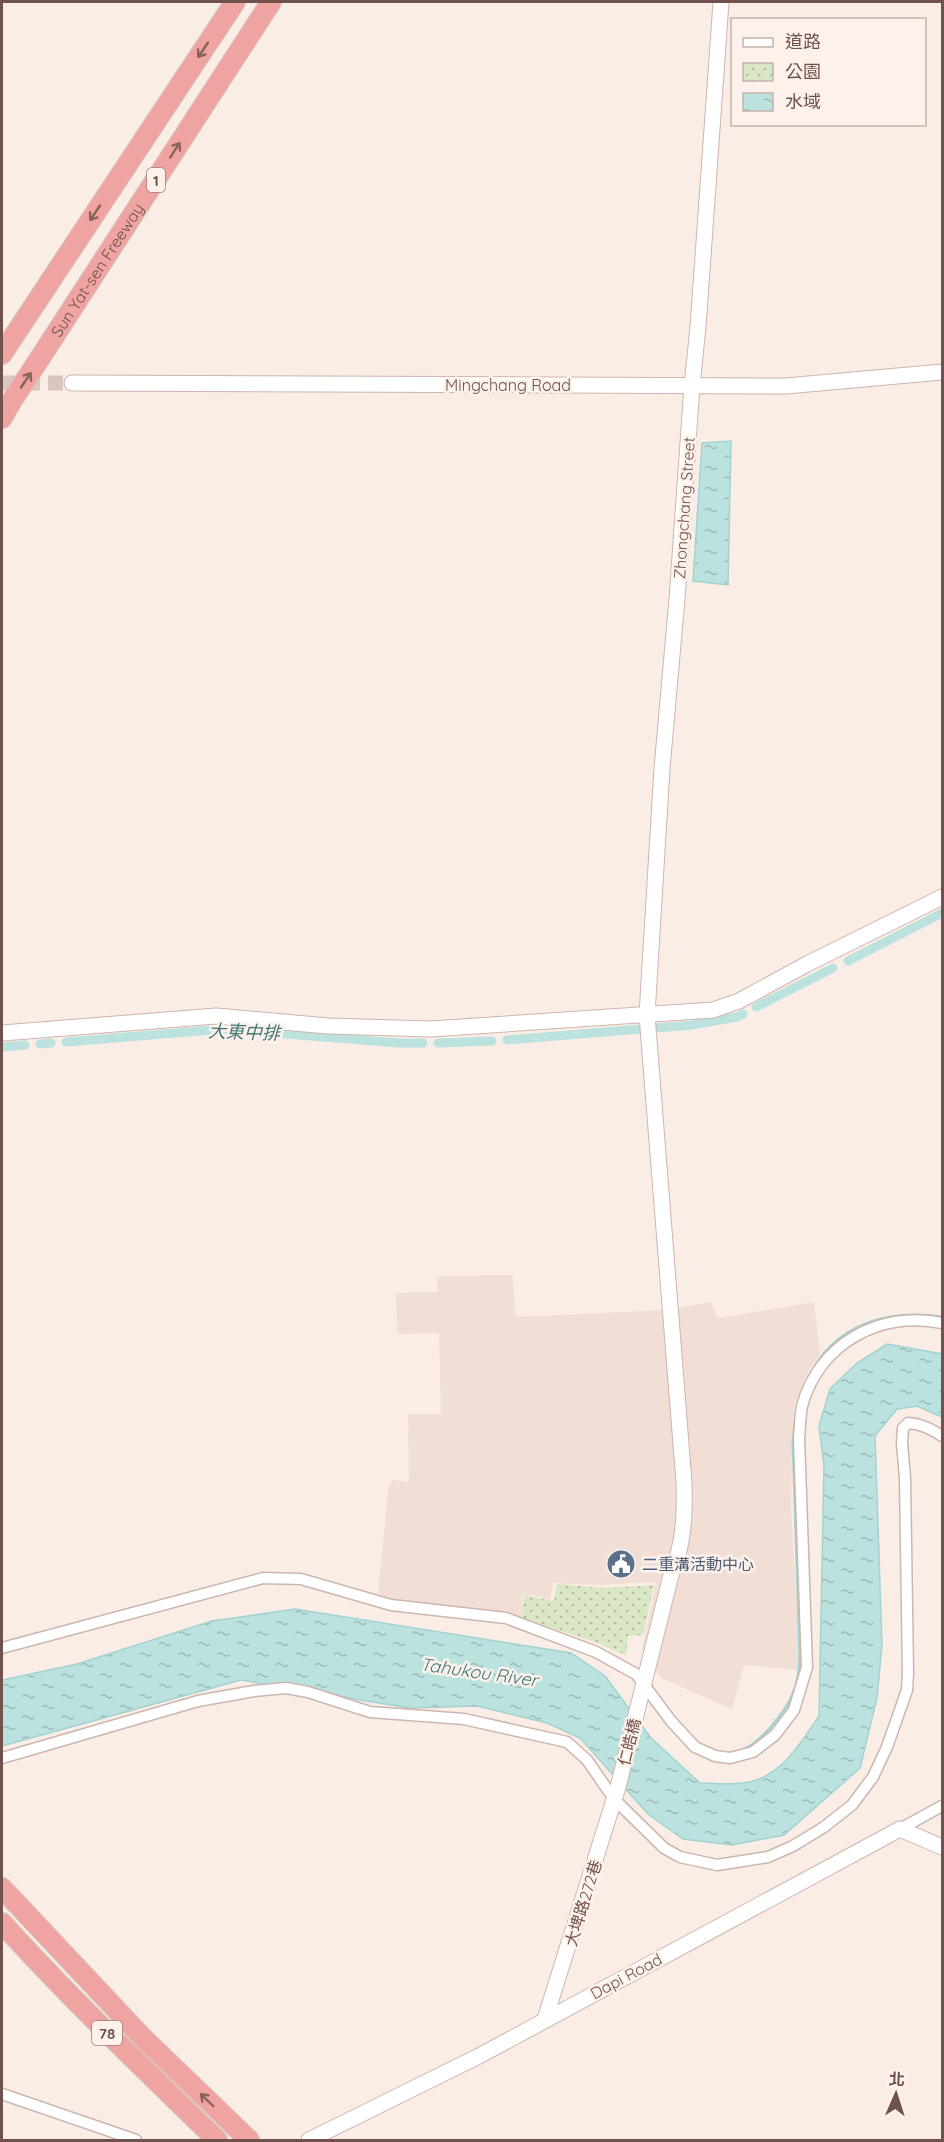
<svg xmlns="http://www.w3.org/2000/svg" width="944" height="2142" font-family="Quicksand,'Noto Sans TC',sans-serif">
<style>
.residential{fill:#f1ded4}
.park{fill:url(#park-dots)}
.water{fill:url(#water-ripples);stroke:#a2d3d0;stroke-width:1.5}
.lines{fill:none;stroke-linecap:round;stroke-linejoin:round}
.stream{stroke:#a2d3d0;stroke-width:3}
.canal{stroke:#bbe2df;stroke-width:9}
.secondary-tunnel{stroke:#d8c6bf;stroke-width:15;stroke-dasharray:15 8;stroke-linecap:butt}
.street-casing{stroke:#cdb6af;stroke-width:13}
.secondary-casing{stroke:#d0b4ad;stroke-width:17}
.highway-casing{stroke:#d4cbc9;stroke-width:22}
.street{stroke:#fff;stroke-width:10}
.secondary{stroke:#fff;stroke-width:15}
.highway{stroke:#f0a4a1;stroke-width:20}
.highway-bridge-casing{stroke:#d4cbc9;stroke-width:22;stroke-linecap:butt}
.highway-bridge{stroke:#f0a4a1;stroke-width:20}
.oneway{stroke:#8a625d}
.labels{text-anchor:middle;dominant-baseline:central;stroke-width:5;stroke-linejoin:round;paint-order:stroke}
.shield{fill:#fdf2eb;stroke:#9b817c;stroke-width:1.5}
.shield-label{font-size:15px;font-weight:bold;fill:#71514c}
.street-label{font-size:16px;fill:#71514c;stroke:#fdf2eb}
.service-label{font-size:16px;fill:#4e5e75;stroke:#fdf2eb;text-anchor:start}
.water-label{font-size:18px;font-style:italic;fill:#427672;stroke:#fdf2eb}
</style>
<defs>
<pattern id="park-dots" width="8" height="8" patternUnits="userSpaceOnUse" patternTransform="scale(1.5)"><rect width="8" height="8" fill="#dae7c5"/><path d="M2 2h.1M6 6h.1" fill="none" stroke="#b5bea2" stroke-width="1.8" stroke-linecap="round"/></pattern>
<pattern id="water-ripples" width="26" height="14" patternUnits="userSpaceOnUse" patternTransform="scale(1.5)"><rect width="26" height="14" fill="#bbe2df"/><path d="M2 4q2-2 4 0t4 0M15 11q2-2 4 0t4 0" fill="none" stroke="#9cbab7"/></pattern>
</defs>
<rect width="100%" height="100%" fill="#faede5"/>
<path class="residential" d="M512 1275 516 1317 667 1310 711 1302 717 1318 814 1302 820 1354 807 1374 794 1405 792 1443 791 1507 799 1653 798 1670 744 1665 732 1709 661 1678 642 1649 656 1582 597 1585 553 1583 550 1599 523 1594 522 1618 418 1607 378 1594 388 1492 392 1480 409 1482 408 1414H441L439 1333 397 1334 396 1293 438 1292 437 1278 442 1276Z"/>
<path class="park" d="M557 1584 605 1588 654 1585 643 1635 628 1636 626 1655 589 1640 522 1619 524 1595 554 1601Z"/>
<path class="water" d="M731 441 728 585 693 581 702 443Z
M887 1344 942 1354V1417L917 1406 897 1409 875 1436 882 1645 877 1698 860 1768 784 1835 732 1845 683 1839 648 1814 580 1738 547 1723 477 1706 409 1708 241 1680 2 1746V1680L77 1664 212 1621 295 1609 571 1653 605 1676 651 1738 700 1783C714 1783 729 1785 743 1783 780 1779 800 1744 819 1716L824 1466 819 1426 830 1389 857 1363Z"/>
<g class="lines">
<path class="stream" d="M808 1379C834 1324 887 1309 942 1317
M799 1401 804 1387
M745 1749C761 1742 785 1712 792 1696 798 1684 799 1671 800 1658L793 1443 795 1422"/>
<path class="canal" d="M848 961 942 913
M756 1007 833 968
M656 1028 692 1025 737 1017 743 1014
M507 1040 640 1029
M66 1042 224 1029 399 1043H423
M438 1043 492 1041
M40 1044 51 1043
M3 1047 25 1045"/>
<path class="secondary-tunnel" d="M2 383H72"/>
<g class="street-casing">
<path id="street" d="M2 1648 263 1578 301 1579 391 1605 506 1618 596 1652 636 1674 671 1721 695 1747 715 1756 730 1758 753 1752 775 1735 794 1710 807 1667 799 1438C800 1428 800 1417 802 1406 819 1343 881 1310 942 1323
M2 1758 198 1701 254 1691 286 1688 308 1692 370 1712 464 1719 567 1742 587 1760 614 1799 664 1848 680 1857 717 1865 768 1857 793 1846 824 1827 852 1805 873 1777 887 1747 907 1690 908 1673 905 1478 902 1443 903 1428 908 1423C922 1424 931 1429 942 1436
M900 1829 942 1806
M2 2094 136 2140"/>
</g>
<g class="secondary-casing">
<path id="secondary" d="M72 383 786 386 942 372
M2 1033 216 1016 328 1026 431 1029 713 1010 739 1001 807 964 942 897
M545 2019 618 1787 671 1575C684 1544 685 1515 684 1482L647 1015 662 768 677 599 692 386 698 327 721 2
M309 2140 479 2056 900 1829 942 1847"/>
</g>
<g class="highway-casing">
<g id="highway">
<path d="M2 354 235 2"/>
<path id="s1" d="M40 358 271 2"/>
<path d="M2 418 11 402"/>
<path d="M2 1888 144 2039 249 2140"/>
<path d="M2 1923C70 1998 144 2069 217 2140"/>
</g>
</g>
<use href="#street" class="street"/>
<use href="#secondary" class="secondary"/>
<use href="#highway" class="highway"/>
<g class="highway-bridge-casing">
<path id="highway-bridge" d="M11 402 40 358"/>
</g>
<use href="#highway-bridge" class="highway-bridge"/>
</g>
<defs><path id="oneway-shaft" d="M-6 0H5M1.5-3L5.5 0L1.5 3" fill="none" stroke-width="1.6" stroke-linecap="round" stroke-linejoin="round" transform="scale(1.5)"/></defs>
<g class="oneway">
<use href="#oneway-shaft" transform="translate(203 50) rotate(124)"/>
<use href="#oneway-shaft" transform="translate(175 150) rotate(-57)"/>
<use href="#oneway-shaft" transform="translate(95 213) rotate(124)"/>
<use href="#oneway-shaft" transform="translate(26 380) rotate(-56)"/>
<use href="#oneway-shaft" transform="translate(207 2100) rotate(-136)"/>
</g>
<defs>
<g id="civic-disc" transform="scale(1.5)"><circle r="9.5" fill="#5c6f8a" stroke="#fdf2eb"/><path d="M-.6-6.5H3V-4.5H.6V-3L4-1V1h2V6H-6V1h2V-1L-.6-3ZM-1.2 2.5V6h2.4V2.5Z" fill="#fff"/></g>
</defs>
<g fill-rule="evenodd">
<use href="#civic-disc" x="621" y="1564"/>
</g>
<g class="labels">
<g class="shield">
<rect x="147" y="168" width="18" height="24" rx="4.5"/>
<rect x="92" y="2021" width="30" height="24" rx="4.5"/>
</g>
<g class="shield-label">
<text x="156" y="180">1</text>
<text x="107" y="2033">78</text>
</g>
<g class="street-label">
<text stroke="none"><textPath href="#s1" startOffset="105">Sun Yat-sen Freeway</textPath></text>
<text x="508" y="385">Mingchang Road</text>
<text transform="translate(684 508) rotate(-86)">Zhongchang Street</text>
<text transform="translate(629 1742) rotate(-76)">仁皓橋</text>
<text transform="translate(583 1903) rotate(-73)">大埤路272巷</text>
<text transform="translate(626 1976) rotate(-28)">Dapi Road</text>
</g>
<g class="service-label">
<text x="642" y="1564">二重溝活動中心</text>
</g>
<g class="water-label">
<text transform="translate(244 1032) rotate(2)">大東中排</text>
<text transform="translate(479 1672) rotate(8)">Tahukou River</text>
</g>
</g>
<rect width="944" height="2142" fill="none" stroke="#71514c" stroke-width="6"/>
<rect x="731" y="18" width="195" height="108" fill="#fdf2eb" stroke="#c5b2ab" stroke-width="1.5"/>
<rect x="743" y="38" width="30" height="9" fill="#ffffff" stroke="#c5b2ab" stroke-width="1.5"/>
<text x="785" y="48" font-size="18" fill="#71514c">道路</text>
<rect x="743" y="63" width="30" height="18" fill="url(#park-dots)" stroke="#c5b2ab" stroke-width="1.5"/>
<text x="785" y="78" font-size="18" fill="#71514c">公園</text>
<rect x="743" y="93" width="30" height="18" fill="url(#water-ripples)" stroke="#c5b2ab" stroke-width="1.5"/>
<text x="785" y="108" font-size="18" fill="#71514c">水域</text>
<g transform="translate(896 2094) rotate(3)" stroke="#fdf2eb" stroke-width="4.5" paint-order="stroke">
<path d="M0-4.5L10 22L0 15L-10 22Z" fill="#71514c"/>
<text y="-9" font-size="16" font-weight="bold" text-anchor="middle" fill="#71514c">北</text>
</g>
</svg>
